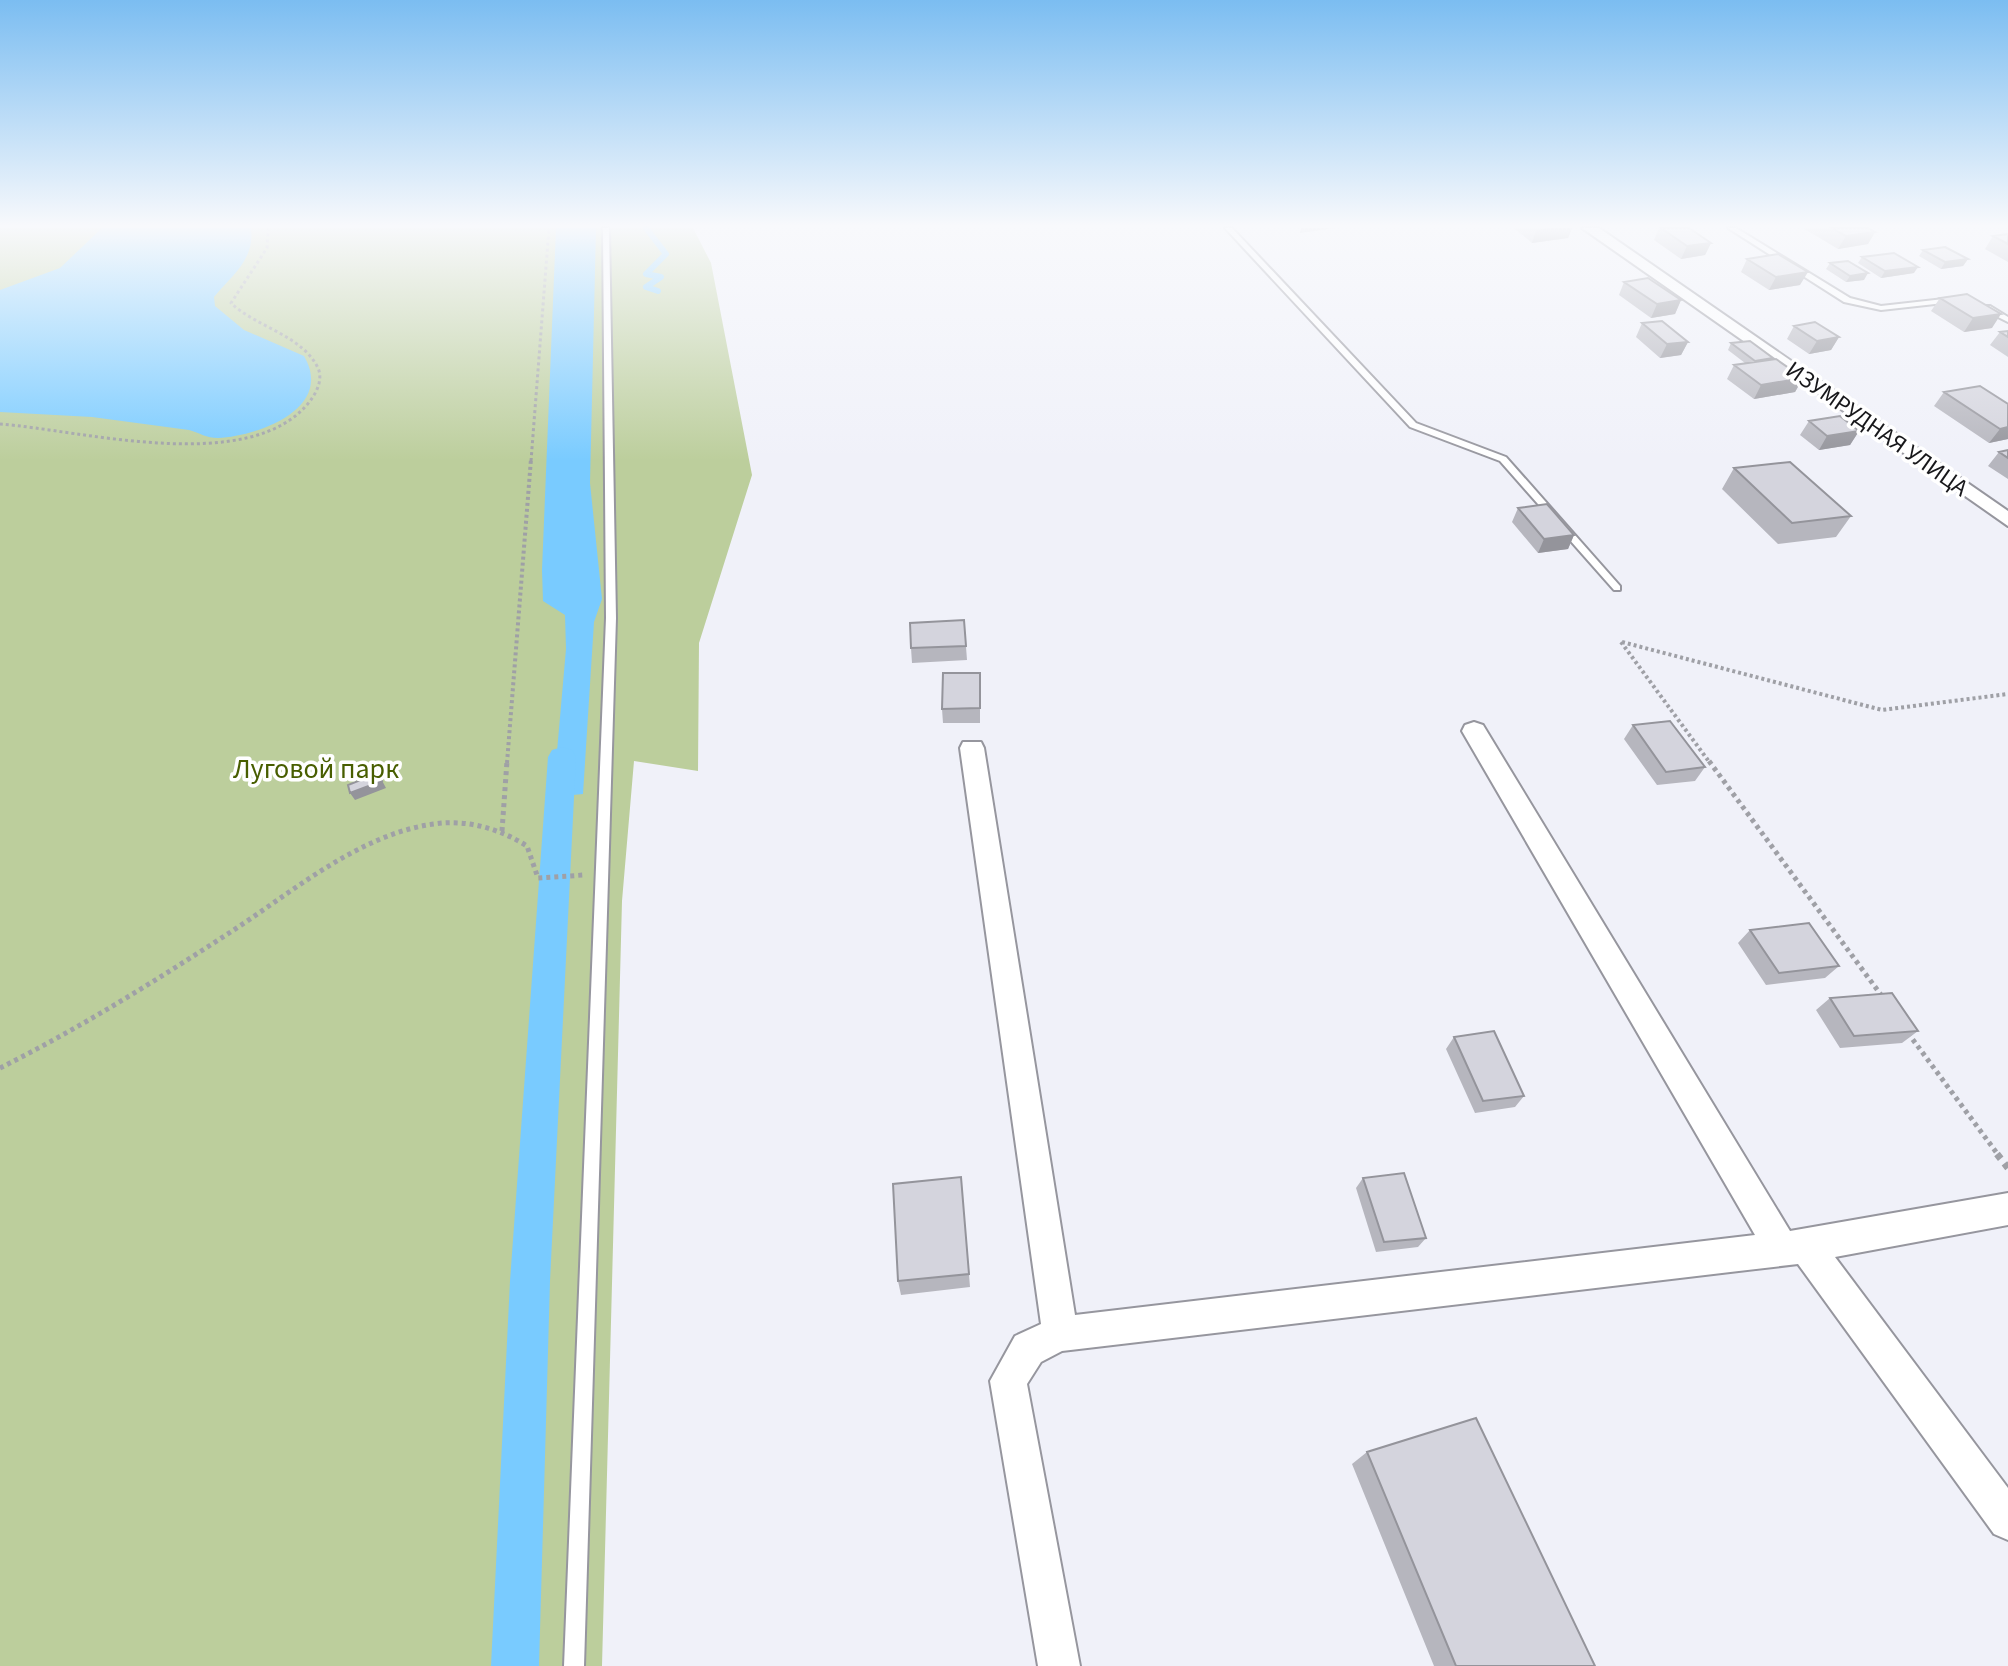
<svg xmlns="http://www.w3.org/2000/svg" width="2008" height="1666" font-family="'Source Sans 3',sans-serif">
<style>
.green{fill:#bcce9c}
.water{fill:#79cbff}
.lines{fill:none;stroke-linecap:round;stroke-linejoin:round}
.stream{stroke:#79cbff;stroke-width:6}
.canal{fill:#79cbff;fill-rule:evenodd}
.lane-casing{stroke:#96969e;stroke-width:4}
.street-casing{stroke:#96969e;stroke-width:4}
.path-far3{stroke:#9fa0a6;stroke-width:3;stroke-dasharray:3 3;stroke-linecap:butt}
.path-far2{stroke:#9fa0a6;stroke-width:4;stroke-dasharray:3 3;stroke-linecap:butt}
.path-far1{stroke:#9fa0a6;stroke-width:5;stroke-dasharray:4 4;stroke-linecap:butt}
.path{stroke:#9fa0a6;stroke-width:7;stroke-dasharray:6 6;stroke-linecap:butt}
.lane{fill:#fff;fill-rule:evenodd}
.street{fill:#fff;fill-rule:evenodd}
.wall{fill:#b6b6be}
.shaded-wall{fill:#94949b}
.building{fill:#d4d4dd;stroke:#94949b;stroke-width:2}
.labels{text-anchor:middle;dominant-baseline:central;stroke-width:7;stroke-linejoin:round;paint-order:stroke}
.far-street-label{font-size:24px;fill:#17171a;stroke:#fff}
.park-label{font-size:28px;fill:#485e00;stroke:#fff}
</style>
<rect width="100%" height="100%" fill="#f0f1f9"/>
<path class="green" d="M0 228H693L711 263 752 475 699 643 698 771 634 761 622 901 602 1666H0Z"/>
<path class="water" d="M102 228H251C255 260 232 275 214 297L215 306 244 330 304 356C335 409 257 436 218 438 206 438 200 433 189 430L92 417 0 412V290L60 268Z
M556 228H596L590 483 602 599 594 622 583 794 553 797 566 649 565 615 543 601 542 570Z"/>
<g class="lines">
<path class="stream" d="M646 228 666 254 646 274 661 277 646 287 658 291"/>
<path class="canal" d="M562 747 572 750 576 757 550 1281 539 1666H491L510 1281 548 757 552 750Z"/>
<g class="lane-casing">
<path id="lane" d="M603 228H609L616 618 584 1666H564L606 618Z
M1225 228H1232L1416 423 1506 457 1620 586V590H1614L1500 461 1410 427Z
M1728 228H1736L1850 298 1881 306 1953 298 1957 300 1953 302 1881 310 1844 302Z
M1984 306H1990L2008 317V322L1984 310Z"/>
</g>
<g class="street-casing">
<path id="street" d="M1582 228H1599L2008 511V526Z
M1474 722 1483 725 1790 1231 2008 1193V1225L1835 1257 2008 1488V1540L1994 1534 1798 1264 1062 1351 1041 1362 1027 1384 1080 1666H1038L990 1381 1015 1336 1041 1324 960 748 963 742H981L984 748 1075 1315 1755 1235 1462 731 1465 725Z"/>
</g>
<path class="path-far3" d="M0 424C81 430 252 477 310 401 317 392 323 379 318 368 302 335 256 327 231 303L267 248 268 228
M531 461 549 228"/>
<path class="path-far2" d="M1621 642 1710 763
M1622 642 1882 710 2008 694
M507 763 531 459"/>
<path class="path-far1" d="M1709 761 1884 999
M502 831 507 761
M1908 1033 1999 1156
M0 1068C78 1029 152 983 226 935 289 895 358 834 434 824 467 819 500 829 527 846L538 878 584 875"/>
<path class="path" d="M1997 1154 2008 1168"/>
<use href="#lane" class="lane"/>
<use href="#street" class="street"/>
</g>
<path class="wall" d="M1514 228H1572L1568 238 1532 243Z
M1659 228H1689L1711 243 1705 255 1681 259 1654 240Z
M1803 228H1868L1875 232 1868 244 1838 249Z
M2008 234V262L1985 249 1993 236Z
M1923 250 1968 259 1963 266 1941 269 1919 256Z
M1862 257 1914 273 1881 278 1858 263Z
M1747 259 1800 285 1769 290 1741 272Z
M1830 263 1864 280 1846 282 1826 269Z
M1624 282 1681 300 1675 314 1651 318 1619 295Z
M1940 298 1992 328 1964 332 1931 311Z
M1642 323 1688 342 1681 355 1660 358 1636 337Z
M1794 326 1839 337 1831 350 1809 354 1787 339Z
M2008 331V357L1990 345 2000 332Z
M1731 343 1773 359 1803 378 1795 392 1754 399 1727 379 1734 365 1745 363 1728 350Z
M1980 386 2008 439 1989 443 1934 406 1944 392Z
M1809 421 1859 431 1850 445 1819 450 1800 435Z
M2008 450V479L1988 466 1999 452Z
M1734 468 1851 516 1836 537 1778 544 1722 489Z
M1518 508 1574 535 1568 549 1538 553 1512 522Z
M964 620 967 660 912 663 911 648Z
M980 673V723H943L942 709Z
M1633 725 1705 767 1695 781 1657 785 1624 739Z
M1750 930 1839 966 1825 978 1766 985 1738 943Z
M1830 998 1918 1031 1902 1043 1840 1048 1816 1010Z
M1454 1037 1524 1096 1515 1107 1475 1113 1446 1049Z
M961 1177 970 1287 901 1295 898 1281Z
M1363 1178 1426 1238 1418 1247 1376 1252 1356 1188Z
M1367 1452 1595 1666H1434L1352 1464Z"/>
<path class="shaded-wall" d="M1301 228H1335L1300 233Z
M1550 228H1572L1568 238 1532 243 1536 230Z
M1875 232 1868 244 1838 249 1846 236Z
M1711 243 1705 255 1681 259 1687 246Z
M1968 259 1963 266 1941 269 1945 262Z
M1918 267 1914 273 1881 278 1885 271Z
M1808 272 1800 285 1769 290 1776 277Z
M1868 273 1864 280 1846 282 1850 276Z
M1681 300 1675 314 1651 318 1657 304Z
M2001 314 1992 328 1964 332 1973 318Z
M1839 337 1831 350 1809 354 1817 341Z
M1688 342 1681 355 1660 358 1667 344Z
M1803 378 1795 392 1754 399 1761 385Z
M2008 427V439L1989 443 2000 429Z
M1859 431 1850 445 1819 450 1827 436Z
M1574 535 1568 549 1538 553 1544 539Z
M378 773 386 788 355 800 350 793Z"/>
<path class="building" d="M1661 228H1689L1711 243 1687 246Z
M1832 228H1868L1875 232 1846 236Z
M2008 234V244L1993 236Z
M1945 247 1968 259 1945 262 1923 250Z
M1894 253 1918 267 1885 271 1862 257Z
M1778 254 1808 272 1776 277 1747 259Z
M1848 261 1868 273 1850 276 1830 263Z
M1648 278 1681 300 1657 304 1624 282Z
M1967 294 2001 314 1973 318 1940 298Z
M1662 321 1688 342 1667 344 1642 323Z
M1815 322 1839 337 1817 341 1794 326Z
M2008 331V337L2000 332Z
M1750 341 1773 358 1755 361 1731 343Z
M1776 359 1803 378 1761 385 1734 365Z
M1980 386 2008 404V427L2000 429 1944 392Z
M1840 416 1859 431 1827 436 1809 421Z
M2008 450V458L1999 452Z
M1790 462 1851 516 1792 523 1734 468Z
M1547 504 1574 535 1544 539 1518 508Z
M964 620 966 646 911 648 910 623Z
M943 673H980V708L942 709Z
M1670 721 1705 767 1666 772 1633 725Z
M378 773 382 781 350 793 348 785Z
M1809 923 1839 966 1779 973 1750 930Z
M1892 993 1918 1031 1854 1036 1830 998Z
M1494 1031 1524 1096 1483 1101 1454 1037Z
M1404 1173 1426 1238 1384 1242 1363 1178Z
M961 1177 969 1274 898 1281 893 1184Z
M1476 1418 1595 1666H1456L1367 1452Z"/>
<linearGradient id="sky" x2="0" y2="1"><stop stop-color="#7bbdf1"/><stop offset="0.49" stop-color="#f8f9fc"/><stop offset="1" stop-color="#f8f9fc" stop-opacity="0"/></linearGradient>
<rect width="2008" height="461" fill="url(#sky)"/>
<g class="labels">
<g class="far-street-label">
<text transform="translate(1877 429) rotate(35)">ИЗУМРУДНАЯ УЛИЦА</text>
</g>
<g class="park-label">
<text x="316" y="769">Луговой парк</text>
</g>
</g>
</svg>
